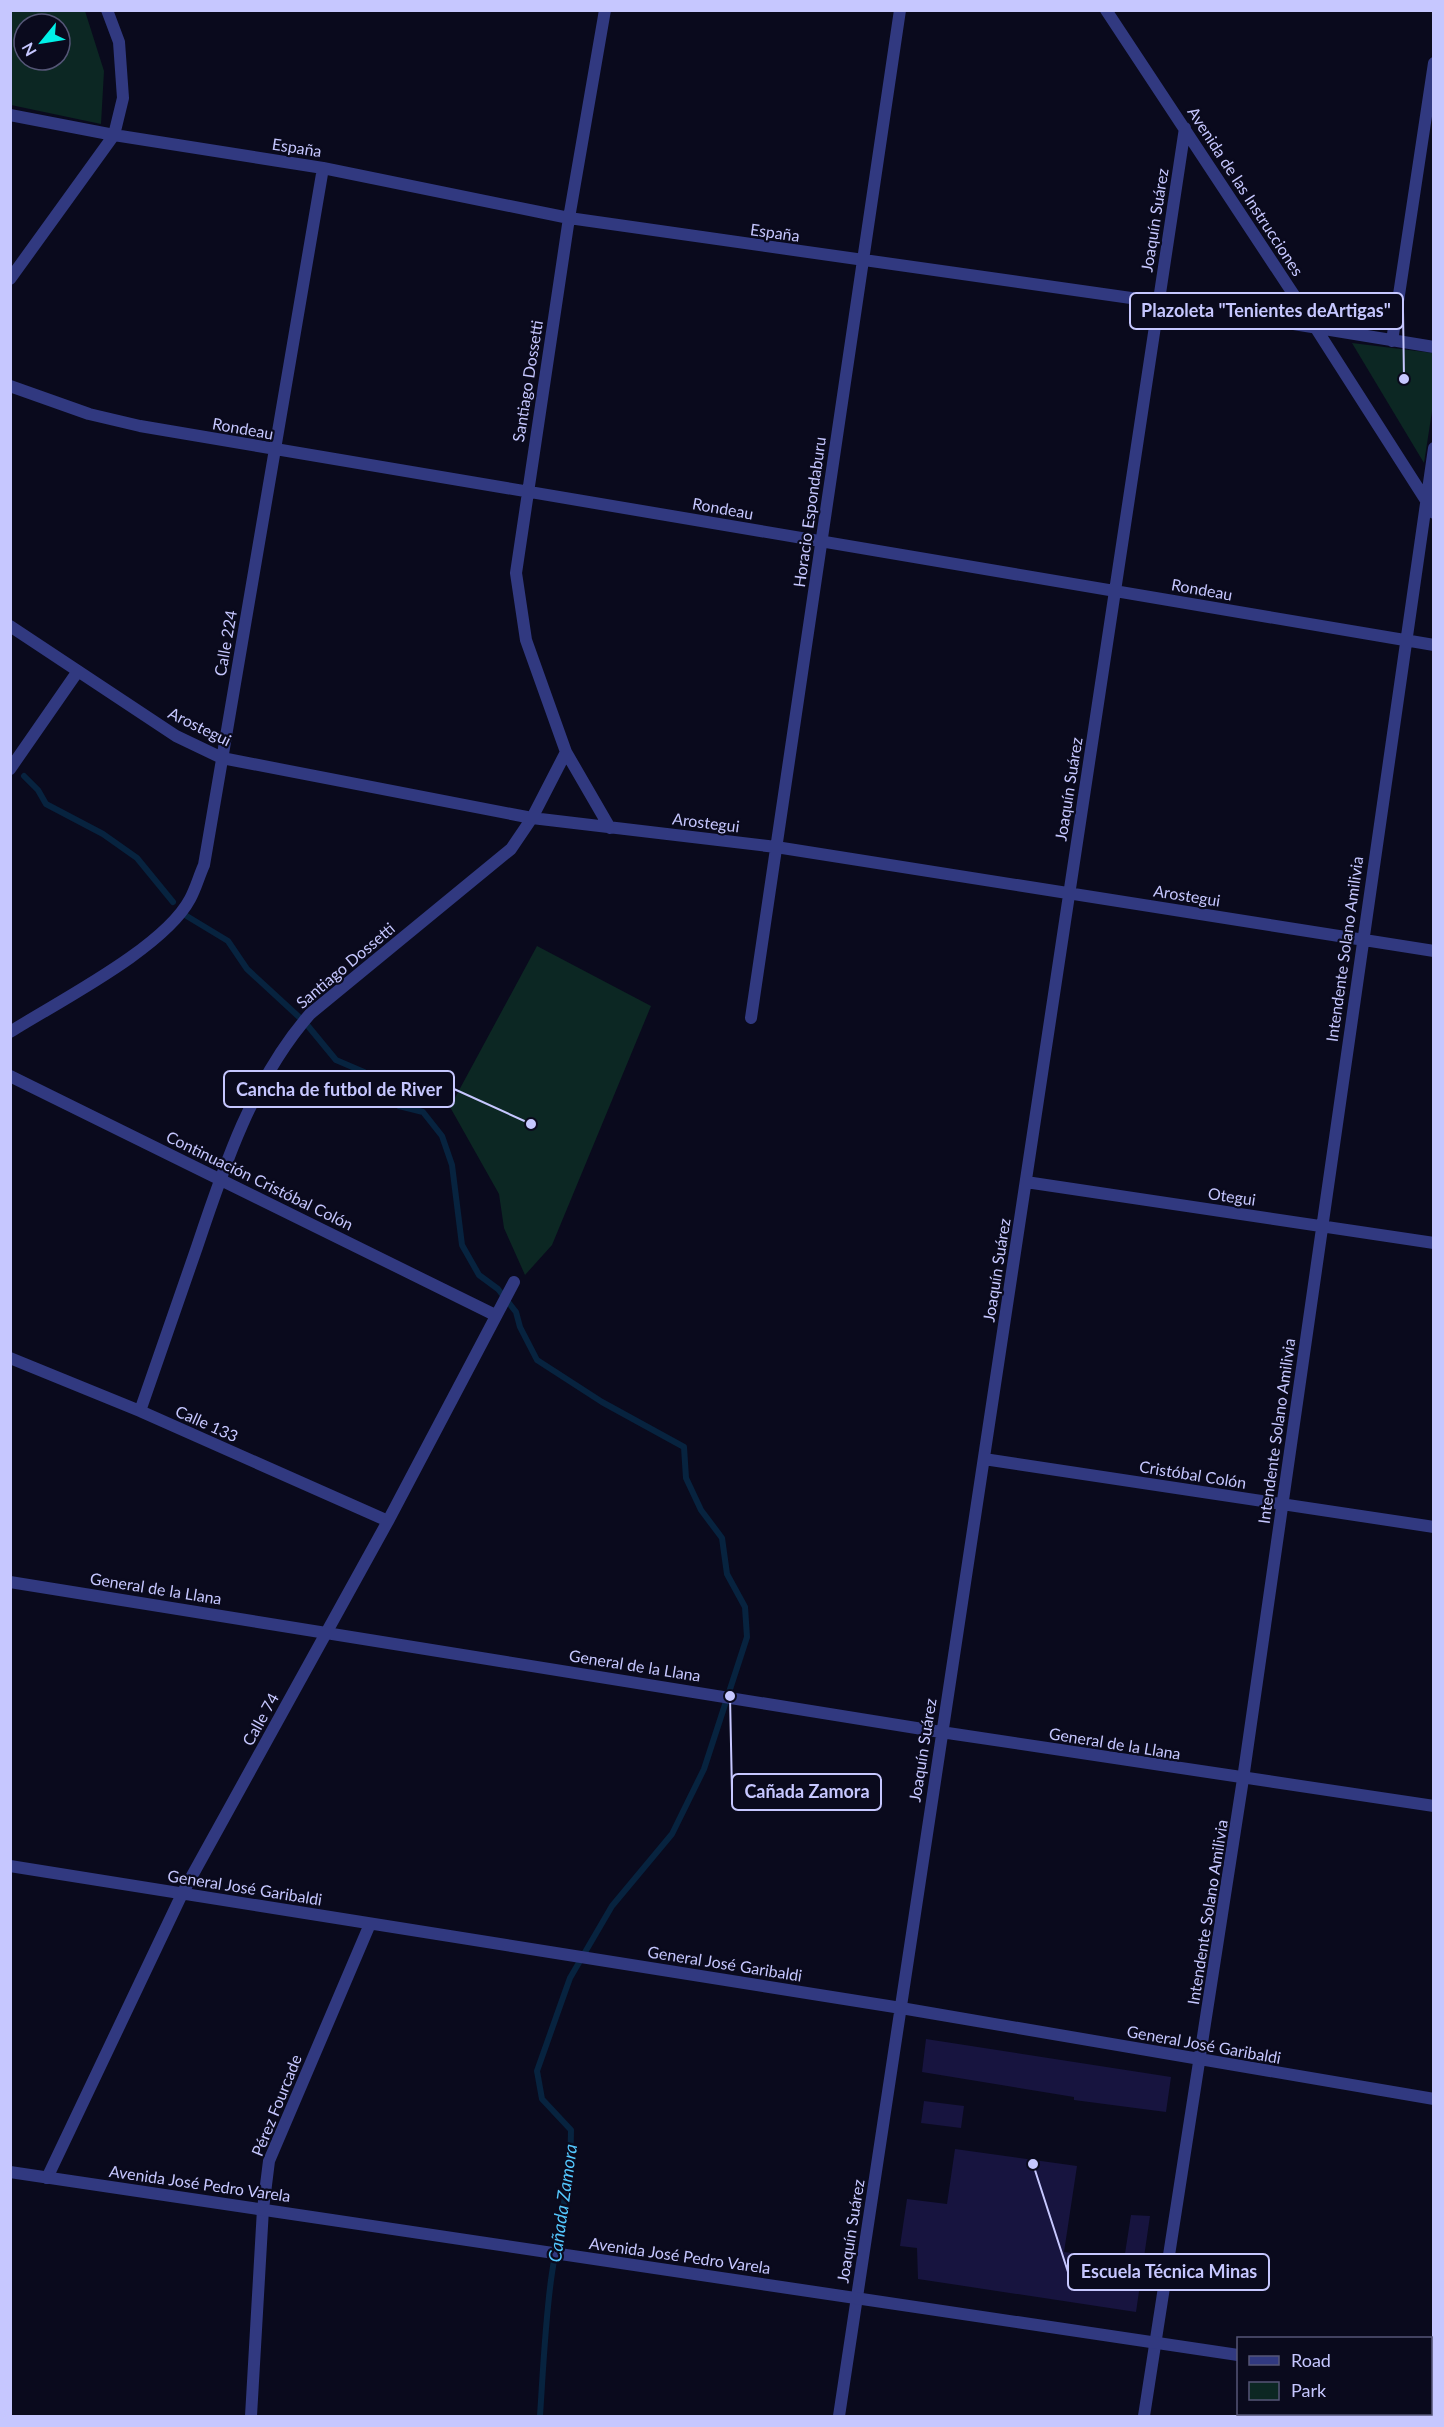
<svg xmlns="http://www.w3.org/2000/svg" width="1444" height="2427" font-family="Lato,sans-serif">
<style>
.green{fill:#0c2723;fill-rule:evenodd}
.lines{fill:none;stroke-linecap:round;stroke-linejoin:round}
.stream{stroke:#07233f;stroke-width:6}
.building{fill:#17143f}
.minor{stroke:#313980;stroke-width:12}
.tertiary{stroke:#313980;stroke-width:12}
.labels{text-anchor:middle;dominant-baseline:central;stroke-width:4.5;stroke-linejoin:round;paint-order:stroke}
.street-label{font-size:16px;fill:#c6c7ff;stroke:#0a0a1d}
.water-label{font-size:18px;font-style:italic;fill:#54c8ff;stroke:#0a0a1d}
.leader{fill:none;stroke:#c6c7ff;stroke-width:2}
.callout-dot{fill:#c6c7ff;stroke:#0a0a1d;stroke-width:2}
.callout{fill:#0a0a1d;stroke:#c6c7ff;stroke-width:2}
.callout-label{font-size:18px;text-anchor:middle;font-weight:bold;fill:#c6c7ff}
</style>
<rect width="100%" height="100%" fill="#0a0a1d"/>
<path class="green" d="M11 10 85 11 104 71 101 124 11 105ZM24 24H60V60H24Z
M1352 343 1433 353V405L1424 463Z
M537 946 651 1006 552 1245 525 1275 504 1228 499 1194 450 1107Z"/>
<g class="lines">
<path class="stream" d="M24 776 38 790 46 804 103 834 137 858 173 902
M185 915 228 941 247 969 299 1017
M308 1026 336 1060 364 1072 399 1106 423 1112 442 1136 452 1165 462 1245 479 1275 498 1289 516 1312 520 1327 537 1360 602 1402 684 1447 686 1478 701 1510 722 1538 727 1574 745 1607 747 1637 704 1769 672 1834 612 1906 570 1978 560 2006 537 2071 542 2099 571 2130C571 2181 558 2229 551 2280 545 2325 543 2371 540 2416"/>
</g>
<path class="building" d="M926 2039 1171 2077 1166 2112 1074 2100V2097L922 2072Z
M924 2101 964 2106 961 2128 921 2123Z
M955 2149 1077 2166 1064 2252 1124 2260 1131 2215 1150 2216 1136 2312 918 2279 917 2248 900 2246 907 2199 947 2204Z"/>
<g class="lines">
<path class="minor" d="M1106 10 1317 330 1434 513
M10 115 114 135 323 168 569 218 1159 302 1434 347
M10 279 114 135 123 98 119 42 107 10
M1392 341 1434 63
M10 386 89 414 140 426 1434 645
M10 626 176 736 222 758 532 818 776 847 1434 951
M566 752 610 828
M10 769 78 671
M751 1018 900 10
M10 1032C59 1001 164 948 190 899 196 888 199 876 204 865L323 168
M10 1076 495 1315
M1026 1182 1434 1243
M10 1358 140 1411 388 1521
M140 1411C159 1357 178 1302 197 1247 224 1166 253 1079 310 1014L511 849 532 818 566 752 526 640 516 573 569 218 605 10
M984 1459 1434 1527
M10 1582 941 1732 1434 1806
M10 1866 901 2008 1434 2099
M47 2178 182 1894 388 1521 514 1282
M1430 2392 1434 2370
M251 2416 263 2209 269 2161 370 1924
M839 2416 1185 128
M1144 2416 1243 1779 1434 448
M1427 2416V2414"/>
<path class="tertiary" d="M10 2172 1238 2355
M1430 2383H1434"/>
</g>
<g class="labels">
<g class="street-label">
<text transform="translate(297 147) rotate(9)">España</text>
<text transform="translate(1246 191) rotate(57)">Avenida de las Instrucciones</text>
<text transform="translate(1154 220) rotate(-81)">Joaquín Suárez</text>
<text transform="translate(775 232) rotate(8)">España</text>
<text transform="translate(527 381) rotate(-81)">Santiago Dossetti</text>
<text transform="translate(243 428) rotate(10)">Rondeau</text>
<text transform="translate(723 508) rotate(10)">Rondeau</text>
<text transform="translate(809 512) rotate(-82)">Horacio Espondaburu</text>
<text transform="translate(1202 589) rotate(10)">Rondeau</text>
<text transform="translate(225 643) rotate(-80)">Calle 224</text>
<text transform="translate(200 726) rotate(26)">Arostegui</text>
<text transform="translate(1068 789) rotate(-81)">Joaquín Suárez</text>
<text transform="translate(706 822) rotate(7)">Arostegui</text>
<text transform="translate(1187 895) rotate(9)">Arostegui</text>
<text transform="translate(1344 949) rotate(-82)">Intendente Solano Amilivia</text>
<text transform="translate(345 965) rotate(-40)">Santiago Dossetti</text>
<text transform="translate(260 1180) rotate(26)">Continuación Cristóbal Colón</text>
<text transform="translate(1232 1196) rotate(8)">Otegui</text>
<text transform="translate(996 1270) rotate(-81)">Joaquín Suárez</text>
<text transform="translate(207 1423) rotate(24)">Calle 133</text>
<text transform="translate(1276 1431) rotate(-82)">Intendente Solano Amilivia</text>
<text transform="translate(1193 1474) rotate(9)">Cristóbal Colón</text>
<text transform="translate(156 1588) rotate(9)">General de la Llana</text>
<text transform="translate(635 1665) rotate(9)">General de la Llana</text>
<text transform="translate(260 1719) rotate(-61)">Calle 74</text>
<text transform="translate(1115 1743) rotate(9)">General de la Llana</text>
<text transform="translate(922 1750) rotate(-81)">Joaquín Suárez</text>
<text transform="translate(245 1887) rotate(9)">General José Garibaldi</text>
<text transform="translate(1207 1912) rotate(-81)">Intendente Solano Amilivia</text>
<text transform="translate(725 1963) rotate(9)">General José Garibaldi</text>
<text transform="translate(1204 2044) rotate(10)">General José Garibaldi</text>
<text transform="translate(276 2105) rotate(-68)">Pérez Fourcade</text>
<text transform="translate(200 2183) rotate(8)">Avenida José Pedro Varela</text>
<text transform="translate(850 2231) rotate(-81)">Joaquín Suárez</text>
<text transform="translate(680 2255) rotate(8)">Avenida José Pedro Varela</text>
</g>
<g class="water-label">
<text transform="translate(562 2203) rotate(-82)">Cañada Zamora</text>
</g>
</g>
<path class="leader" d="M1404 379L1403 311M531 1124L454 1089M730 1696L732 1792M1033 2164L1068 2272"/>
<g class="callout-dot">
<circle cx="1404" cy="379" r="6"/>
<circle cx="531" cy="1124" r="6"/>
<circle cx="730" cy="1696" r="6"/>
<circle cx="1033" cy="2164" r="6"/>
</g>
<g class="callout">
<rect x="1130" y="293" width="273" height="36" rx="6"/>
<rect x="224" y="1071" width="230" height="36" rx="6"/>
<rect x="732" y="1774" width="149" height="36" rx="6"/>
<rect x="1068" y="2254" width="201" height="36" rx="6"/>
</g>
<g class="callout-label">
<text x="1266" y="317">Plazoleta "Tenientes deArtigas"</text>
<text x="339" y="1096">Cancha de futbol de River</text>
<text x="807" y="1798">Cañada Zamora</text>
<text x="1169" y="2278">Escuela Técnica Minas</text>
</g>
<rect width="1444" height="2427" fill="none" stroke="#c6c7ff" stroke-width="24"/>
<rect x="1237" y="2337" width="195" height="78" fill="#0a0a1d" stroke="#555677" stroke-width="1.5"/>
<rect x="1249" y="2356" width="30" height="9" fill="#313980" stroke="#555677" stroke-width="1.5"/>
<text x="1291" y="2367" font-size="18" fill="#c6c7ff">Road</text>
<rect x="1249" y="2382" width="30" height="18" fill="#0c2723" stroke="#555677" stroke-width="1.5"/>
<text x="1291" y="2397" font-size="18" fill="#c6c7ff">Park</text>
<g transform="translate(42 42) rotate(240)"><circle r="28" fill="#0a0a1d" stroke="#555677" stroke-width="1.5"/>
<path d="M0-4.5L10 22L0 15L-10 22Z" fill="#00f1e7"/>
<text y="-9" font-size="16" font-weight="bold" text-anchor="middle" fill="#c6c7ff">N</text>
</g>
</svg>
